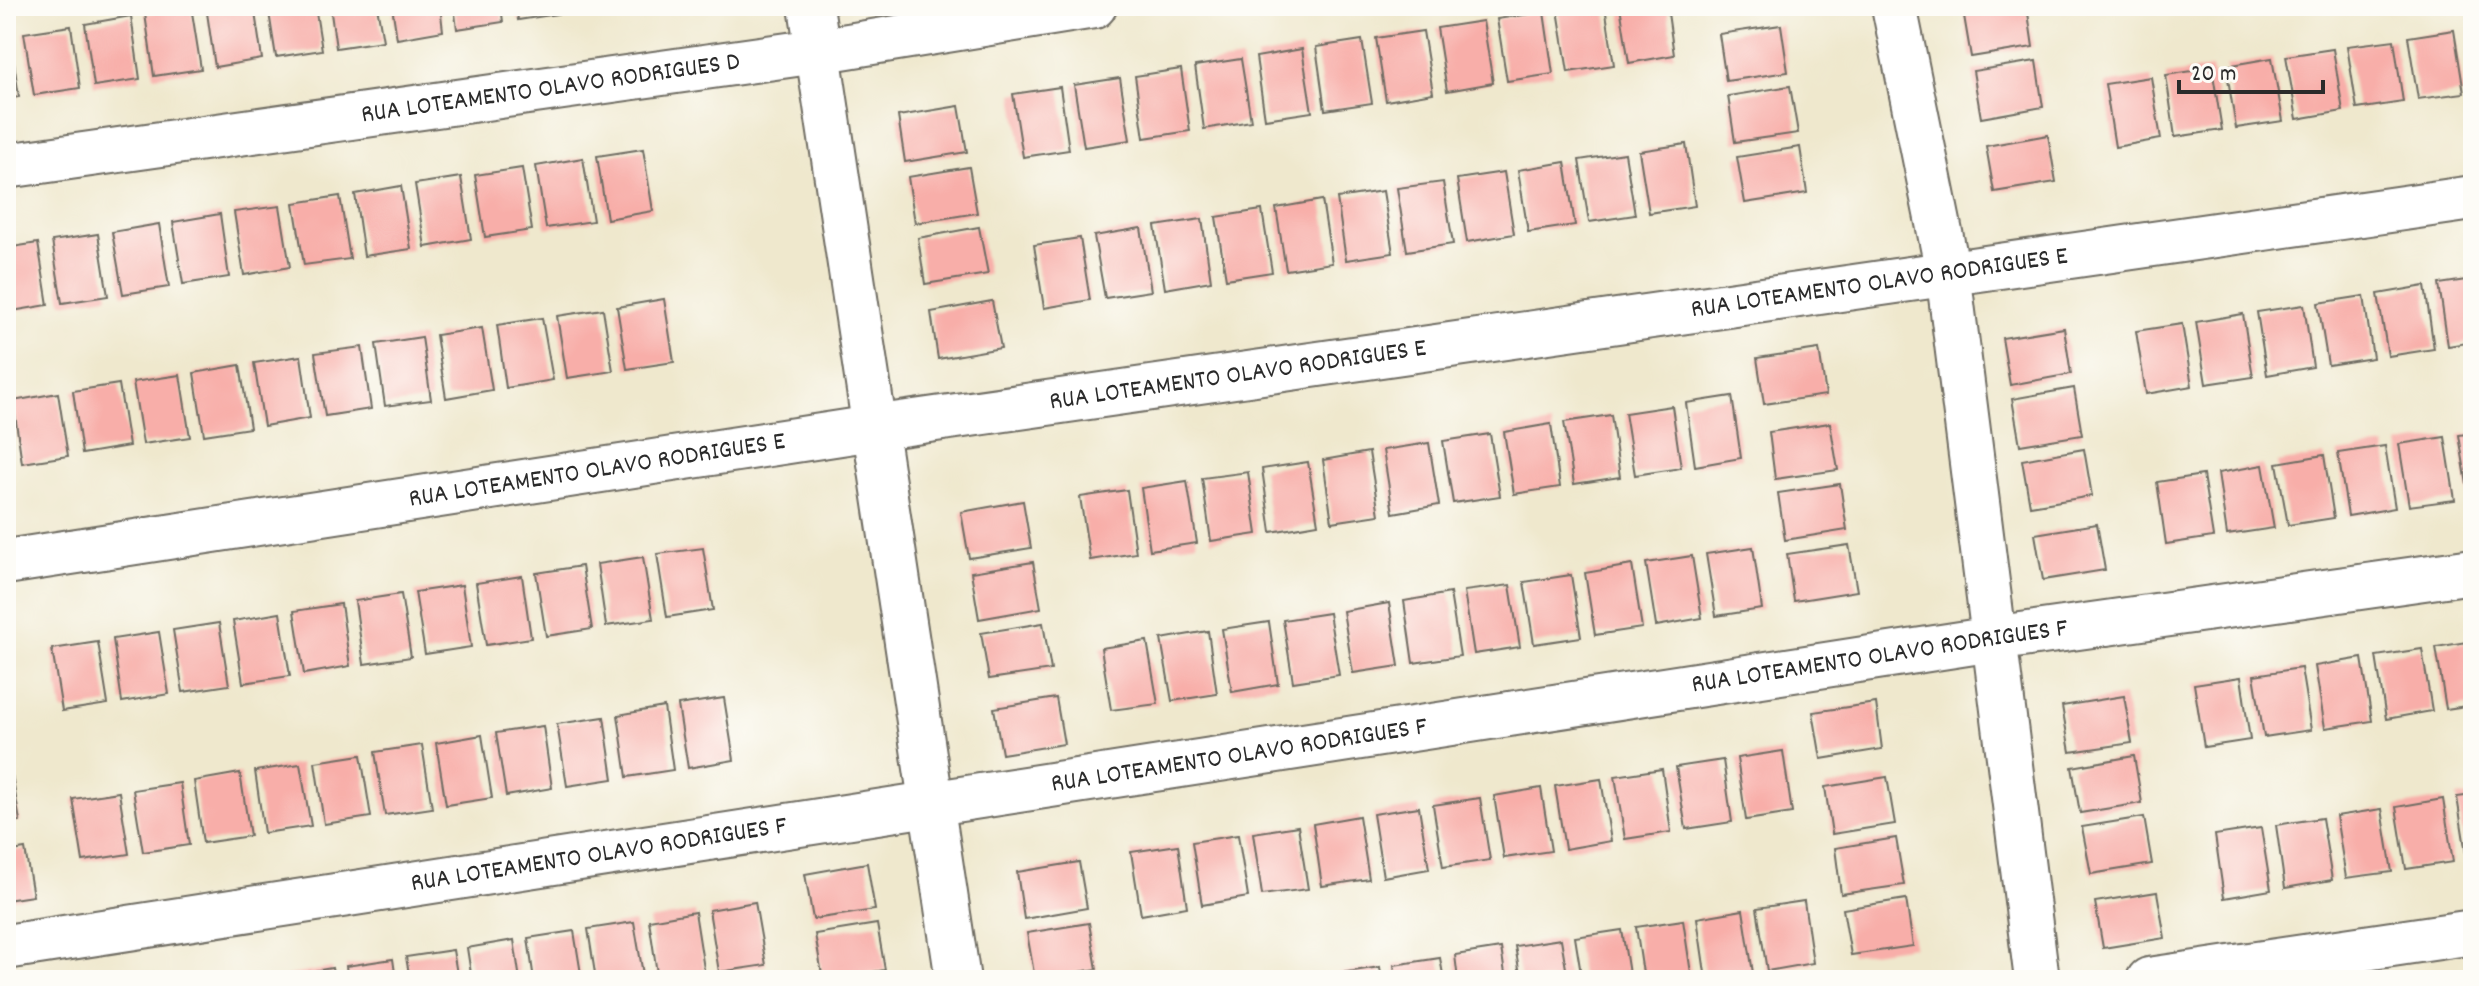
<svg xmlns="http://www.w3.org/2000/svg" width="2479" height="986" font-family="Dekko,sans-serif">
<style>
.building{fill:#f8aea9}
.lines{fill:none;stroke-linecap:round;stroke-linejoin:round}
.minor-casing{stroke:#706d64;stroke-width:48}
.minor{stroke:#fff;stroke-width:44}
.labels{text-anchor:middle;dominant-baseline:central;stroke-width:6;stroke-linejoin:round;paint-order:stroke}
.street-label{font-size:26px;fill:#2b2b2b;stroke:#fdfcf7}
</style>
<rect width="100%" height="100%" fill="#fdfcf7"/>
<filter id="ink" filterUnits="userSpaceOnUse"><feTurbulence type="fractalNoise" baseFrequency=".0125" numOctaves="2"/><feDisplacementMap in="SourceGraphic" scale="16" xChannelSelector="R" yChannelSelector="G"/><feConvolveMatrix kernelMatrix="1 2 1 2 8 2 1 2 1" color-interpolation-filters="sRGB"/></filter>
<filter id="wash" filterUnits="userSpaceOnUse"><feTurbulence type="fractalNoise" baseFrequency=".006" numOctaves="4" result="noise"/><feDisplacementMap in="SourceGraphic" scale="32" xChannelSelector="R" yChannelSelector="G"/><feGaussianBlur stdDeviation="1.8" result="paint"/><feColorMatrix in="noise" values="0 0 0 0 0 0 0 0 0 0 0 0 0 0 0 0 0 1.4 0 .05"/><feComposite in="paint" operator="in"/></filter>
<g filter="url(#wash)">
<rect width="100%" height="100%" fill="#efe8cd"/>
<g id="blocks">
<path class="building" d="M191 6 201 69 154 76 145 14Z
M206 6H254L262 59 215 67Z
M268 6H315L322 50 276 57Z
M330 6H377L383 41 336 48Z
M392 6H440L443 31 397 39Z
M454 6H501L503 22 457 29Z
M516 6H563L564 13 518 20Z
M1580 6H1605L1614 65 1568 72 1558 10Z
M1620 6H1667L1674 55 1629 63Z
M1989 6H2027L2033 47 1971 57 1963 10Z
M1544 12 1553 74 1507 81 1497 19Z
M131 16 140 79 94 86 85 24Z
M1483 21 1493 83 1447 91 1437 28Z
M1781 25 1788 72 1726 81 1719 34Z
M71 26 80 88 34 95 24 33Z
M2454 30 2464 93 2418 99 2408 37Z
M1423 31 1433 93 1386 101 1376 38Z
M10 35 19 97 6 99V36Z
M1362 40 1372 103 1325 110 1316 47Z
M2394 40 2403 102 2357 109 2347 46Z
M1302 49 1312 112 1265 119 1256 57Z
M2333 49 2343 111 2297 119 2286 56Z
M2272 58 2283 121 2236 128 2226 66Z
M1241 59 1251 121 1204 129 1195 66Z
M2036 61 2043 107 1981 118 1973 71Z
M2212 68 2222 130 2175 137 2166 75Z
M1181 69 1190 131 1144 138 1135 76Z
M2151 77 2161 139 2115 147 2105 84Z
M1120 78 1130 140 1084 147 1074 85Z
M1790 86 1798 133 1735 142 1728 96Z
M1060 87 1069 150 1023 157 1013 94Z
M959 106 967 152 905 162 898 116Z
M2048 135 2056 182 1994 192 1986 146Z
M1686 144 1695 206 1649 213 1639 151Z
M1800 147 1807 193 1745 203 1737 157Z
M643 149 653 211 607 219 597 156Z
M1625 153 1635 215 1589 222 1579 160Z
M583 158 593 221 546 228 536 166Z
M1565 162 1575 225 1528 232 1518 170Z
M969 167 977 213 915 223 908 177Z
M522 168 532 230 485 237 475 175Z
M1504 172 1514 234 1467 242 1457 179Z
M461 177 471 239 425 247 415 184Z
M1443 182 1453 244 1407 251 1397 188Z
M401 186 411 249 364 256 355 194Z
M1383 191 1393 253 1346 260 1337 198Z
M340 196 350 259 304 265 294 203Z
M1322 200 1332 263 1286 270 1276 208Z
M280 206 290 267 244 275 234 212Z
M1262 210 1272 272 1226 279 1216 217Z
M220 214 229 277 183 284 173 222Z
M1202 219 1211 281 1165 289 1155 226Z
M159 224 169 287 123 294 112 232Z
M979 227 988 274 925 284 918 238Z
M1141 228 1151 291 1105 298 1094 236Z
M98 234 108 296 62 303 52 241Z
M1080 238 1090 300 1044 308 1034 245Z
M38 243 48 305 6 312V248Z
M2473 279V342L2448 346 2439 284Z
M2425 286 2434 349 2388 356 2378 294Z
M2364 296 2373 358 2328 365 2318 303Z
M664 299 674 362 627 369 617 307Z
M992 301 1001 348 938 359 931 312Z
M2304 305 2313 367 2267 375 2257 312Z
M603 309 613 371 567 378 557 316Z
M2243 314 2253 377 2206 384 2196 322Z
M542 318 553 380 506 388 497 325Z
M2182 324 2192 386 2146 394 2136 331Z
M482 328 492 390 446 398 436 335Z
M2064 328 2071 374 2010 385 2002 338Z
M422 337 431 400 385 406 376 344Z
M362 347 371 409 325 416 315 353Z
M1819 349 1826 395 1764 404 1757 358Z
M301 356 310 418 264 426 254 363Z
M240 365 250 428 204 435 194 373Z
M180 375 190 437 143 444 133 382Z
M119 384 129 446 82 454 73 391Z
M2074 388 2082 435 2020 445 2012 399Z
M58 393 68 456 22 463 13 401Z
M1732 396 1741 458 1695 466 1686 403Z
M1672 406 1681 468 1635 475 1625 413Z
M1611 415 1620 477 1574 484 1564 422Z
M1830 423 1838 470 1775 479 1769 432Z
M1551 424 1560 487 1514 494 1504 432Z
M2473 433V496L2469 497 2459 435Z
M1490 434 1500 496 1453 503 1443 441Z
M2445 437 2455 500 2409 506 2399 444Z
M1429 443 1439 505 1393 513 1383 450Z
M2385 446 2395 508 2348 516 2338 453Z
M2084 449 2092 496 2030 506 2022 460Z
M1369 452 1379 515 1332 522 1323 460Z
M2324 455 2334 518 2288 525 2277 463Z
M1308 462 1318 524 1271 532 1262 469Z
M2263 465 2274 528 2227 535 2218 473Z
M1248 472 1257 534 1211 541 1202 478Z
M2203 475 2213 537 2166 544 2157 482Z
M1187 481 1197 543 1150 550 1141 488Z
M1840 484 1847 530 1785 540 1778 493Z
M1127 490 1136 553 1090 560 1080 497Z
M1023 501 1031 548 969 558 961 512Z
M2097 524 2105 570 2043 580 2035 534Z
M1849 545 1857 591 1794 601 1787 554Z
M1753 547 1762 609 1716 616 1706 554Z
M703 548 713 610 667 617 657 554Z
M1692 556 1702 618 1656 626 1646 563Z
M643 557 653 619 606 626 597 564Z
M1033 562 1041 608 979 619 971 572Z
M1632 565 1642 628 1595 635 1585 573Z
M582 566 592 629 546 636 536 573Z
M1571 575 1581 637 1534 644 1524 582Z
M522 576 531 638 486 645 476 583Z
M462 585 471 647 425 654 415 592Z
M1510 585 1520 647 1474 654 1464 591Z
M1450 593 1460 656 1413 663 1404 601Z
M401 594 411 657 364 664 355 601Z
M1389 603 1399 666 1353 673 1343 611Z
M341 604 350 666 304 674 294 611Z
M280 613 290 676 243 683 233 621Z
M1329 613 1339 675 1293 682 1283 620Z
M1269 622 1278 684 1232 692 1222 629Z
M219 623 229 685 183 692 173 630Z
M1043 623 1051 670 989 679 981 633Z
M1208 631 1217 694 1172 701 1161 639Z
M159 632 169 694 122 702 113 639Z
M1147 641 1158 704 1111 710 1101 648Z
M2473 641V705L2446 709 2436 647Z
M98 642 108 704 62 711 52 649Z
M2422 649 2432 711 2386 719 2376 656Z
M2362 658 2372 721 2325 728 2315 666Z
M2301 668 2311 730 2264 737 2254 675Z
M2241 677 2250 740 2204 747 2194 684Z
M2124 696 2132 743 2070 752 2062 706Z
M724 698 734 760 688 768 678 705Z
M1056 698 1064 744 1002 754 994 708Z
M1876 703 1882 749 1821 759 1813 712Z
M664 707 673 770 627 777 618 715Z
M604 717 613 779 567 786 557 724Z
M543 726 552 788 506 796 496 733Z
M482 735 492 798 446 805 436 743Z
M422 745 432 808 385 815 375 752Z
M1783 751 1792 813 1746 820 1737 758Z
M361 755 371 817 324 824 315 762Z
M2134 756 2142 803 2080 813 2072 767Z
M1723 760 1732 822 1686 829 1676 767Z
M300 764 311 826 264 833 255 771Z
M1662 769 1671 832 1625 839 1615 776Z
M240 773 250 836 203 843 194 781Z
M12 775 20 821 6 823V776Z
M1887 777 1895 824 1832 834 1825 787Z
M1601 779 1611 841 1565 849 1555 786Z
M180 783 189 845 143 852 133 790Z
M1541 788 1551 851 1504 858 1494 796Z
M119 792 129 854 83 861 73 799Z
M2473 795V859L2467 860 2457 797Z
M1480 798 1490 860 1443 867 1433 805Z
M2443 799 2453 862 2406 869 2396 807Z
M1419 807 1429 869 1383 877 1373 814Z
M2382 809 2392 872 2346 878 2336 816Z
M1359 816 1369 879 1322 886 1313 824Z
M2144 817 2152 864 2091 874 2082 827Z
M2322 818 2332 880 2285 888 2276 825Z
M1298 826 1308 889 1262 895 1253 833Z
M2261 828 2271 890 2224 898 2215 835Z
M1238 835 1248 897 1202 905 1192 842Z
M1896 838 1904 885 1841 894 1835 848Z
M1178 845 1187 907 1141 915 1131 852Z
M25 849 33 896 6 900V852Z
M1079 862 1087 908 1024 919 1017 872Z
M867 863 875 910 813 919 805 874Z
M2157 892 2165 938 2103 948 2095 902Z
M1906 899 1913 946 1851 955 1843 909Z
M1804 901 1813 963 1767 971 1757 908Z
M755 902 766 965 719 972 709 910Z
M1743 910 1753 973 1706 980 1697 918Z
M695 912 705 975 658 980 649 920Z
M1683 920 1692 980H1644L1636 927Z
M634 922 644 980H596L588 929Z
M1089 923 1097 969 1035 979 1027 933Z
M877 924 885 970 823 980 815 934Z
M1622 930 1630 980H1582L1575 937Z
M574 931 582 980H534L528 938Z
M1561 939 1568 980H1521L1515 946Z
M514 940 520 980H472L467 948Z
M1501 948 1506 980H1458L1455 955Z
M453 950 458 980H410L406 957Z
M1440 958 1444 980H1396L1394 965Z
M393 959 396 980H348L346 966Z
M1380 967 1382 980H1335L1334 974Z
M332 968 334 980H286L285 976Z"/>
</g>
</g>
<g filter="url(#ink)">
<use href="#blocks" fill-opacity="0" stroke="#706d64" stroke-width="2"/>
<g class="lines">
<g class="minor-casing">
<g id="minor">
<path d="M811 6 958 980"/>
<path d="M1894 6 1948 272 2037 980"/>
<path id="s1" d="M6 166 817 51 1094 6"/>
<path id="s2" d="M6 562 873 428 2473 198"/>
<path id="s3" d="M6 947 1993 639 2473 571"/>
<path d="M2149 980 2473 932"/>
</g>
</g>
<use href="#minor" class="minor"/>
</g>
</g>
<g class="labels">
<g class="street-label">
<text stroke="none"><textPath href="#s1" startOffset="550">RUA LOTEAMENTO OLAVO RODRIGUES D</textPath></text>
<text stroke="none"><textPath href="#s2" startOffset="1894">RUA LOTEAMENTO OLAVO RODRIGUES E</textPath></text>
<text stroke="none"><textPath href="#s2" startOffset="1246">RUA LOTEAMENTO OLAVO RODRIGUES E</textPath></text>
<text stroke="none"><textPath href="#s2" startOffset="598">RUA LOTEAMENTO OLAVO RODRIGUES E</textPath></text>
<text stroke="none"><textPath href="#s3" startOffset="1896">RUA LOTEAMENTO OLAVO RODRIGUES F</textPath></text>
<text stroke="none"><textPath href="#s3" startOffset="1248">RUA LOTEAMENTO OLAVO RODRIGUES F</textPath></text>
<text stroke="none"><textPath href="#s3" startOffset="600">RUA LOTEAMENTO OLAVO RODRIGUES F</textPath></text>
</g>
</g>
<rect width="2479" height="986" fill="none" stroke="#fdfcf7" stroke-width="32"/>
<path d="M2179 80v12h144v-12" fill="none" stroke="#2b2b2b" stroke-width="4"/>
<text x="2191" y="80" font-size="24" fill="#2b2b2b" stroke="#fdfcf7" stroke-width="6" paint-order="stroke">20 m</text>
</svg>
